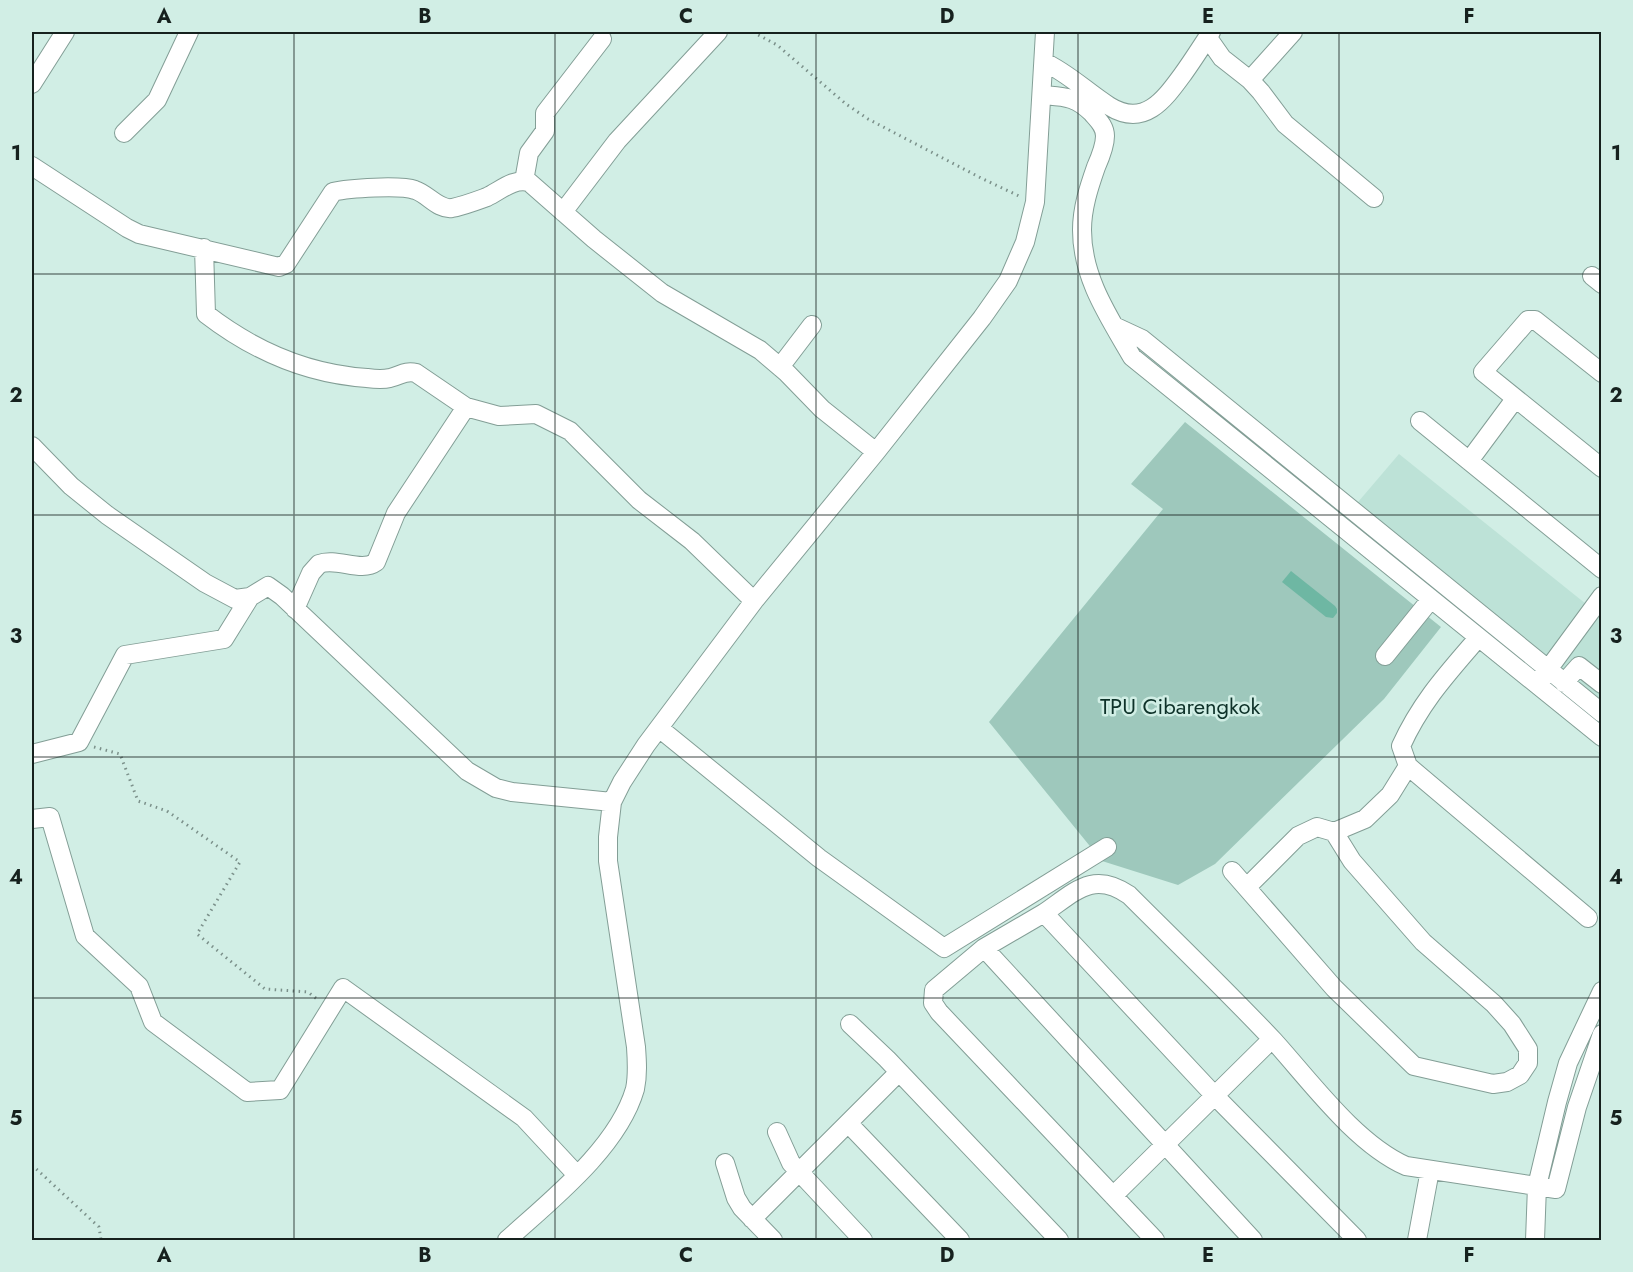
<svg xmlns="http://www.w3.org/2000/svg" width="1633" height="1272" font-family="Jost,sans-serif">
<style>
.built{fill:#bde2d7}
.green{fill:#9ec8bc}
.water{fill:#6eb7a3}
.lines{fill:none;stroke-linecap:round;stroke-linejoin:round}
.minor-casing{stroke:#839e96;stroke-width:20}
.path{stroke:#7b908a;stroke-width:3;stroke-dasharray:1.5 4.5;stroke-linecap:butt}
.minor{stroke:#fff;stroke-width:18}
.grid{fill:none;stroke:#16211e;stroke-width:1.5;stroke-opacity:0.55}
.labels{text-anchor:middle;dominant-baseline:central;stroke-width:5;stroke-linejoin:round;paint-order:stroke}
.park-label{font-size:22px;fill:#0e3229;stroke:#d1eee5}
.neatline{fill:none;stroke:#16211e;stroke-width:2}
.grid-label{font-size:20px;text-anchor:middle;font-weight:bold;fill:#16211e}
</style>
<rect width="100%" height="100%" fill="#d1eee5"/>
<path class="built" d="M1399 454 1601 616V714L1347 515Z"/>
<path class="green" d="M1185 422 1441 627 1384 699 1215 864 1178 885 1102 861 989 722 1163 509 1131 484Z"/>
<path class="water" d="M1291 571 1335 606 1337 609V613L1333 618 1326 617 1282 582Z"/>
<g class="lines">
<g class="minor-casing">
<path id="minor" d="M1208 38 1222 58 1250 80 1261 92 1285 124 1374 198
M1044 62C1068 73 1087 92 1109 106 1144 128 1164 100 1183 74 1193 60 1202 46 1211 32
M1250 80 1293 32
M32 84 65 32
M1042 95C1064 97 1075 96 1092 113 1098 120 1105 126 1105 136 1105 146 1100 158 1096 167 1089 187 1082 208 1082 230 1082 278 1109 317 1132 357L1602 737
M124 133 157 100 189 32
M32 166 127 228 139 234 279 267 286 264 333 192C349 188 401 185 415 190 428 194 438 210 452 208 463 206 476 201 487 197 500 191 513 178 529 182L594 239 662 293 760 350 787 373 822 409 876 452
M524 181 529 153 545 131V113L602 39
M563 212 617 141 718 32
M204 248 206 314C254 351 306 374 367 378 374 379 382 380 390 378 400 376 405 370 416 373L466 407
M1592 276 1602 284
M1114 326 1142 339 1602 713
M780 367 812 325
M1602 373 1535 320H1528L1483 372 1602 468
M1420 421 1602 569
M32 446 71 486 107 515 205 583 235 599 250 597
M1469 461 1515 399
M295 609 311 573 319 564C337 557 361 573 376 562L396 513 466 407 499 416 536 414 570 431 639 500 692 541 754 601
M1385 656 1431 599
M1541 679 1602 596
M1564 683 1579 666 1602 684
M659 728 819 858 944 948 1107 847
M32 754 79 742 125 655 224 639 250 597 268 586 282 596 467 771 496 788 512 792 612 802
M1408 766 1401 746C1421 702 1447 674 1478 638
M32 819 50 817 85 936 139 986 153 1022 247 1092 280 1090 343 988 524 1118 577 1175
M1334 832 1365 819 1390 795 1408 766 1588 918
M1232 871 1334 988 1414 1066 1493 1084 1507 1082 1520 1075 1528 1063V1049L1512 1024 1494 1004 1423 942 1352 861 1334 832 1317 827 1298 836 1247 887
M1044 913 984 948 934 990 933 1003 939 1012 1155 1240
M984 948 1253 1240
M850 1024 887 1059 1059 1240
M848 1123 960 1240
M777 1132 791 1163 863 1240
M725 1163 736 1198 742 1208 773 1240
M1113 1196 1272 1039
M752 1219 899 1072
M507 1240C550 1201 618 1148 635 1089 638 1075 637 1061 636 1047L608 861V837L612 802 622 782 646 745 754 601 876 452 982 318 1008 281 1025 242 1035 202 1045 32
M1357 1240 1215 1096 1044 913C1075 892 1093 870 1129 895 1177 943 1227 991 1274 1041 1311 1082 1356 1144 1406 1166L1556 1189 1577 1107 1602 1034
M1417 1240 1430 1170
M1535 1240 1537 1186 1557 1102 1568 1063 1602 991"/>
</g>
<path class="path" d="M753 32 777 45 846 104 868 119 981 178 1019 196
M94 747 120 754 138 801 167 811 240 862 197 934 265 989 308 992 317 999
M32 1165 99 1227 101 1240"/>
<use href="#minor" class="minor"/>
</g>
<path class="grid" d="M294 32V1240M555 32V1240M816 32V1240M1078 32V1240M1339 32V1240M32 274H1602M32 515H1602M32 757H1602M32 998H1602"/>
<g class="labels">
<g class="park-label">
<text x="1180" y="706">TPU Cibarengkok</text>
</g>
</g>
<rect width="1633" height="1272" fill="none" stroke="#d1eee5" stroke-width="66"/>
<rect x="33" y="33" width="1567" height="1206" class="neatline"/>
<g class="grid-label">
<text x="164" y="23">A</text>
<text x="425" y="23">B</text>
<text x="686" y="23">C</text>
<text x="947" y="23">D</text>
<text x="1208" y="23">E</text>
<text x="1469" y="23">F</text>
<text x="16" y="160">1</text>
<text x="1616" y="160">1</text>
<text x="16" y="402">2</text>
<text x="1616" y="402">2</text>
<text x="16" y="643">3</text>
<text x="1616" y="643">3</text>
<text x="16" y="884">4</text>
<text x="1616" y="884">4</text>
<text x="16" y="1125">5</text>
<text x="1616" y="1125">5</text>
<text x="164" y="1262">A</text>
<text x="425" y="1262">B</text>
<text x="686" y="1262">C</text>
<text x="947" y="1262">D</text>
<text x="1208" y="1262">E</text>
<text x="1469" y="1262">F</text>
</g>
</svg>
